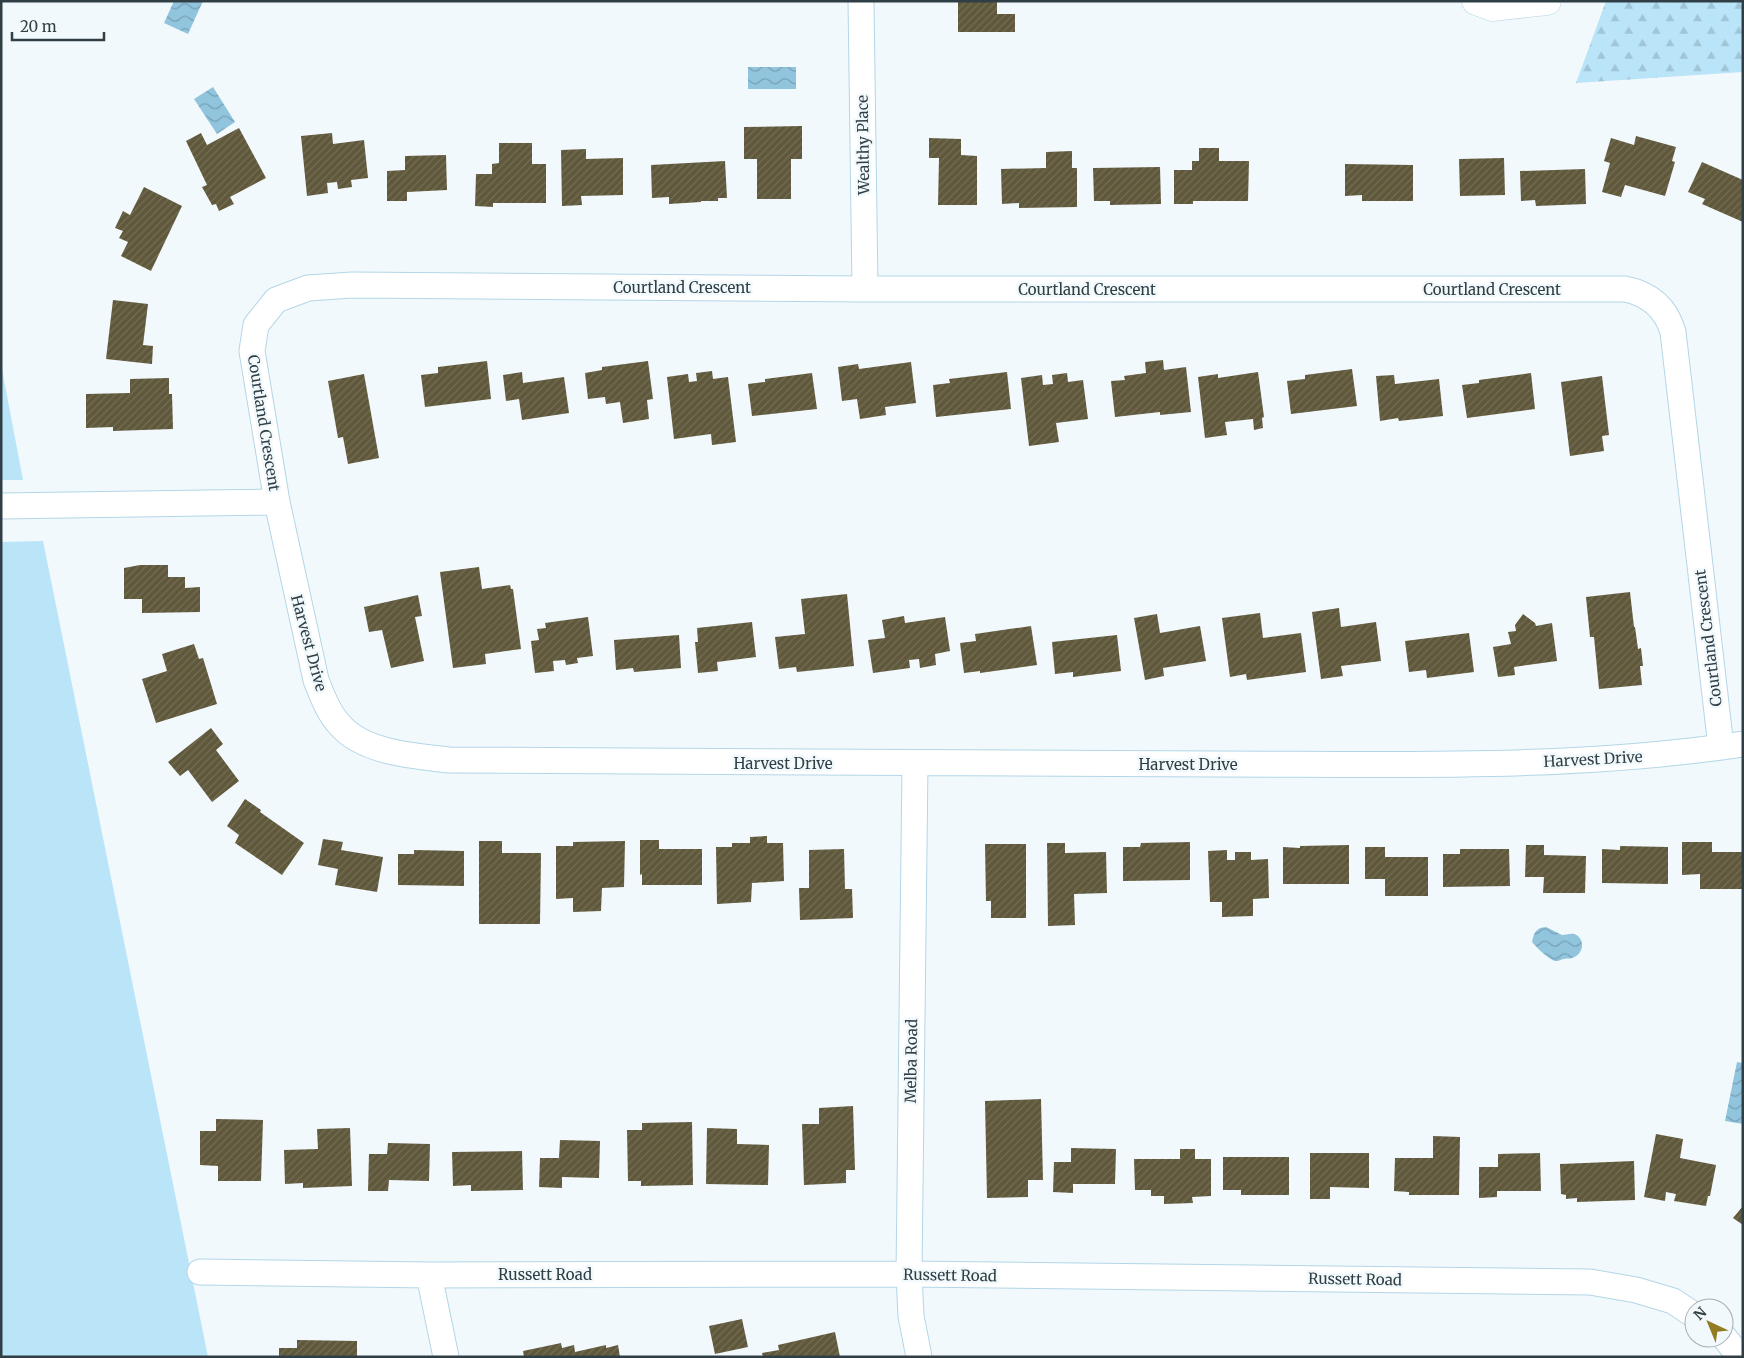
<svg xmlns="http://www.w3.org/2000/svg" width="1744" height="1358" font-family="Merriweather,serif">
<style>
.green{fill:#bae4f8}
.forest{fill:url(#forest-firs)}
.water{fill:url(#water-waves)}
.building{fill:url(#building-hatch)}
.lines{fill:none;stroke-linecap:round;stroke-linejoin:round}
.street-casing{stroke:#b3d6e7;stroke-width:27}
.secondary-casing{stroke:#b3d6e7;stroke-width:29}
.street{stroke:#fff;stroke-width:25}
.secondary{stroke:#fff;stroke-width:28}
.labels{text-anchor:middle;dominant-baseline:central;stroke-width:5;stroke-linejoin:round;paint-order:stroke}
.street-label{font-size:15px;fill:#303f45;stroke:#f2f9fc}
</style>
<defs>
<pattern id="forest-firs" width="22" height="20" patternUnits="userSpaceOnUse" patternTransform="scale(1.25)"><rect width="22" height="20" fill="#bae4f8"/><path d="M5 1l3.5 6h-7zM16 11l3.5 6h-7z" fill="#a0c5d6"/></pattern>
<pattern id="water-waves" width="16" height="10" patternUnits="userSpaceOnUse" patternTransform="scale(1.25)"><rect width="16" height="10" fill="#91c4dd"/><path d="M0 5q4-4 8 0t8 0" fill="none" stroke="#77a1b5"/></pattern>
<pattern id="building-hatch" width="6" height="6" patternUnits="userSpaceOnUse" patternTransform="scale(1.25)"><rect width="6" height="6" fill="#60583b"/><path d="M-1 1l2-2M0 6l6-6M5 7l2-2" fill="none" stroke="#736e57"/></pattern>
</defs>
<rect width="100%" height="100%" fill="#f2f9fc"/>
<path class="green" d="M1 364 23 480H1Z
M43 541 208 1357H1V542Z"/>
<path class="forest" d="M1606 1H1743V72L1576 83Z"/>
<path class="water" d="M174 1H203L188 34 164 23Z
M748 67H796V89H748Z
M213 87 235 122 217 134 194 99Z
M1546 927 1562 935C1566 935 1570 933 1574 934 1586 938 1584 955 1572 958 1570 959 1567 958 1564 959 1562 959 1559 961 1557 961 1551 962 1536 947 1532 942 1534 932 1536 928 1546 927Z
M1737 1062 1743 1063V1124L1725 1121Z"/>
<path class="building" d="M958 1H997V14H1015V32H958Z
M802 126V159H791V199H757V159H744V127Z
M239 128 266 178 230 197 234 204 219 211 216 204 212 205 202 187 207 185 186 141 201 133 207 145Z
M332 133 333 144 364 140 368 178 351 180 352 187 338 189 337 182 327 183 328 193 307 196 301 136Z
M1636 136 1676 147 1672 161 1675 162 1665 196 1625 185 1621 197 1602 192 1610 163 1604 161 1611 138 1634 145Z
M929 138 961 139V155L977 156V205H938L939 158H929Z
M499 143H532V164H546V203H493V207L475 206 476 174H492V164L499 163Z
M1199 148H1219V161H1249L1248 201H1193V204H1174V170H1192V161H1199Z
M586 149V159L623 158V195L581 196 582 205 562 206 561 150Z
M1072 151V168H1077V207L1019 208V203L1002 204 1001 169 1046 168V152Z
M446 155 447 190 407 192V201H387V171L405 170V156Z
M1504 158 1505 195 1460 196 1459 159Z
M725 161 727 198H718V201H701V202L669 204V197L652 198 651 165Z
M1702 162 1743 180V222L1702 204 1705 199 1688 192Z
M1345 164 1413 165V201H1362V195L1345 196Z
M1160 167 1161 204 1110 205V201H1094L1093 168Z
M1585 169 1586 204 1536 206 1535 200 1521 201 1520 171Z
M144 187 182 206 151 271 121 256 128 242 119 238 123 231 115 228 123 211 130 215Z
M113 300 148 304 143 345 153 346 152 364 106 359Z
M1163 360 1164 370 1186 367 1191 412 1160 415V412L1115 417 1111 381 1125 380 1124 376 1146 373 1145 362Z
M487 361 491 399 425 407 421 375 438 373V367Z
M648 361 653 399 647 400 649 419 623 423 620 402 606 404 605 397 588 399 585 373 602 370V367Z
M911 362 916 403 885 407 886 415 860 419 857 399 842 401 838 367 858 364 859 369Z
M1352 369 1357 406 1291 414 1287 381 1305 379V375Z
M712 371 713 379 728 377 736 442 712 445 711 434 674 439 667 377 688 374 689 382 697 381 696 373Z
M522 372 523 383 564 377 569 413 522 420 519 399 506 401 503 375Z
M1007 372 1011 409 936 417 933 385 950 383 949 379Z
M1258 372 1264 417 1262 418 1263 428 1254 430 1253 419 1225 422 1227 435 1205 438 1198 377 1218 374V378Z
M812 373 817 409 752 416 748 384 765 382V379Z
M1067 373 1068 382 1083 380 1088 419 1056 423 1059 442 1029 446 1021 378 1042 375 1043 385 1053 384 1052 375Z
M1531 373 1535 409 1467 418 1462 385 1479 383V380Z
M364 374 379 458 348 464 343 437 338 438 328 381Z
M1394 375 1395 384 1439 379 1443 416 1399 421 1398 418 1380 421 1376 376Z
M1602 376 1609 435 1602 436 1604 451 1570 456 1561 382Z
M169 378V394H172L173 429 113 431V427L86 428V394L130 393V379Z
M140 565H168V577H185V588L200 587V612L142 613V599H124V568Z
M479 567 482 589 510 585 511 589H513L521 649 485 654 486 664 453 668 440 572Z
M1630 592 1634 627H1635L1638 649 1641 648 1643 666H1640L1642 685 1599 689 1594 637H1590L1586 597Z
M847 594 854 666 797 672 796 667 779 669 775 637 805 634 801 599Z
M418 595 422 616 415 617 424 661 391 668 382 630 369 632 364 607Z
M1339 608 1341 627 1376 622 1381 661 1341 666 1343 676 1321 679 1312 612Z
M1260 613 1263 638 1301 633 1306 672 1247 680 1246 674 1230 677 1222 618Z
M1157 614 1160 633 1200 626 1206 661 1163 668 1164 676 1145 680 1134 618Z
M1523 614 1535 623 1536 626 1552 623 1557 661 1514 667 1515 675 1498 677 1493 647 1511 644 1508 632 1516 631 1515 625Z
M904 616 905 623 945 617 950 651 935 654 936 665 920 668 919 659 909 660 910 668 873 673 868 640 885 638 882 620Z
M588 617 593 656 577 658 578 663 566 665 565 660 553 661 554 671 535 673 531 641 539 640 537 629 546 628 545 623Z
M752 622 756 657 717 662 718 671 698 673 695 642H698L697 628Z
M1031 626 1037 665 980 673V671L964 673 960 643 976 641 975 634Z
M1469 633 1474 672 1427 678 1426 670 1409 672 1405 641Z
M679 635 681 668 634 672 633 668 616 670 614 640Z
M1117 635 1121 671 1073 677V672L1055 674 1052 642Z
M194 644 199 659 203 658 217 704 156 723 142 679 167 671 162 654Z
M211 728 223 744 216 750 239 781 212 802 188 770 180 776 168 762Z
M245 799 261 810 260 812 304 843 282 875 235 843 239 835 227 826Z
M767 836V843H783L784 881 752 883 751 902 717 904 716 847H732V843H750V837Z
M323 839 343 842 341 850 383 857 377 892 335 885 338 869 318 865Z
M640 840H659V849H702V885H642V874L640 875Z
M479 841H502V853H541L540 924H479Z
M625 841 624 887 602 888 601 911 573 912V898L556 899V846H573V842Z
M1190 842V880L1123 881V847H1140L1141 843Z
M1682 842H1712V852H1743V889H1700V874L1682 875Z
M1047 843H1065V853L1106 852 1107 893 1074 894 1075 925 1048 926Z
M985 844H1026V918H991V901H986Z
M1349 845V884H1283V847L1300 848V846Z
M1526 845H1544V855L1586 856 1585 893H1543L1544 877H1525Z
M1620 846 1668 847V884L1602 883V849L1620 850Z
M1365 847H1385V857H1428V896H1385V879H1365Z
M844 849 845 889H852L853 918 800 920 799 888H809V850Z
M1460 849H1509L1510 886 1443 887V854H1460Z
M414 850 464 851V886L398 885V854H414Z
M1227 850V860H1235V852H1251V860L1268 859 1269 898 1253 899V916L1222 917V902H1210L1208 851Z
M1041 1099 1043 1180H1028V1197L987 1198 985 1101Z
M853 1106 855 1170H846V1183L804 1185 802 1124H819V1108Z
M216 1119 263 1120 261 1181H218V1166L200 1165V1131H216Z
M692 1122 693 1185 641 1186V1181H628L627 1130H642V1123Z
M350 1128 352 1186 303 1188V1183L285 1184 284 1150 318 1149 317 1129Z
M707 1128 737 1129V1144L769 1145 768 1185 706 1184Z
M1656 1134 1683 1139 1680 1158 1716 1165 1710 1196H1708L1706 1206 1674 1201 1676 1194 1666 1192 1665 1201 1644 1197Z
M1433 1136 1460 1137 1459 1195H1409V1192L1394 1191 1395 1158H1433Z
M560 1140 600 1141 599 1178 562 1177V1188L539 1187 540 1158H559Z
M388 1143 430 1144 429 1181 389 1180 388 1191H368L369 1154H387Z
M1071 1148 1116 1149 1115 1184H1073V1193L1053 1192 1054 1162H1071Z
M1180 1149H1195V1159H1211V1196L1192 1197 1193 1203 1164 1204V1196H1151V1190H1135L1134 1159H1180Z
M522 1151 523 1190 471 1191V1185L453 1186 452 1152Z
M1310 1153H1369V1188L1330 1187V1199H1310Z
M1540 1153 1541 1191H1497V1197L1479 1198V1167H1498V1154Z
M1223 1157H1289V1195H1241V1190H1223Z
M1634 1161 1635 1200 1577 1202V1198L1566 1199V1195L1561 1194 1560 1164Z
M1743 1206V1225L1733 1218Z
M742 1319 748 1347 715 1354 709 1326Z
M835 1332 840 1357H763L762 1353 779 1350 778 1345Z
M297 1340 357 1341V1357H279V1348H297Z
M561 1343 562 1348 574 1345 575 1352 606 1345V1348L618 1345 620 1357H524L523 1351Z"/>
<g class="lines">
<g class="street-casing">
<path id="street" d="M861 1 865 289
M1 506 277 502
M1721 747 1673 332C1666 308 1650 294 1625 289H865L352 285 308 288 276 300 256 325 252 351 277 502 316 680C322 695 328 712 339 724 363 753 414 756 449 760 705 762 961 764 1217 764 1392 764 1569 770 1743 744
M915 764 909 1274 911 1316 919 1357
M200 1272 429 1275 909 1274 1590 1282 1636 1290 1673 1301 1694 1315
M429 1275 446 1357
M1724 1337 1740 1357"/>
</g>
<g class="secondary-casing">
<path id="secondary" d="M1476 1 1492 7 1547 1"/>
</g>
<use href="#street" class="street"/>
<use href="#secondary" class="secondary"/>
</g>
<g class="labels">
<g class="street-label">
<text transform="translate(863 145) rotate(-91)">Wealthy Place</text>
<text x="682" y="287">Courtland Crescent</text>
<text x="1087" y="289">Courtland Crescent</text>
<text x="1492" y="289">Courtland Crescent</text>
<text transform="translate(264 423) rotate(81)">Courtland Crescent</text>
<text transform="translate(1708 638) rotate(-97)">Courtland Crescent</text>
<text transform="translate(309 643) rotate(75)">Harvest Drive</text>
<text transform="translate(1593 759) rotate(-3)">Harvest Drive</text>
<text x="783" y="763">Harvest Drive</text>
<text x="1188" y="764">Harvest Drive</text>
<text transform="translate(911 1061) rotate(-89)">Melba Road</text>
<text x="545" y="1274">Russett Road</text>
<text transform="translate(950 1275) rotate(1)">Russett Road</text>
<text transform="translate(1355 1279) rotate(1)">Russett Road</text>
</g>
</g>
<rect width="1744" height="1358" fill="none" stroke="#303f45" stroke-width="5"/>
<g transform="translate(1709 1323) rotate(316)"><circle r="24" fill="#f2f9fc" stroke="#a4afb3"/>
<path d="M0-4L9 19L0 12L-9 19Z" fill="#927b21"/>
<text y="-8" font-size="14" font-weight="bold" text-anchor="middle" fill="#303f45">N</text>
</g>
<path d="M12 32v8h92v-8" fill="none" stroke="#303f45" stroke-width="2.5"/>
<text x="20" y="32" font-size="15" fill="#303f45" stroke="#f2f9fc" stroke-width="4" paint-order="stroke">20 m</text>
</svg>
